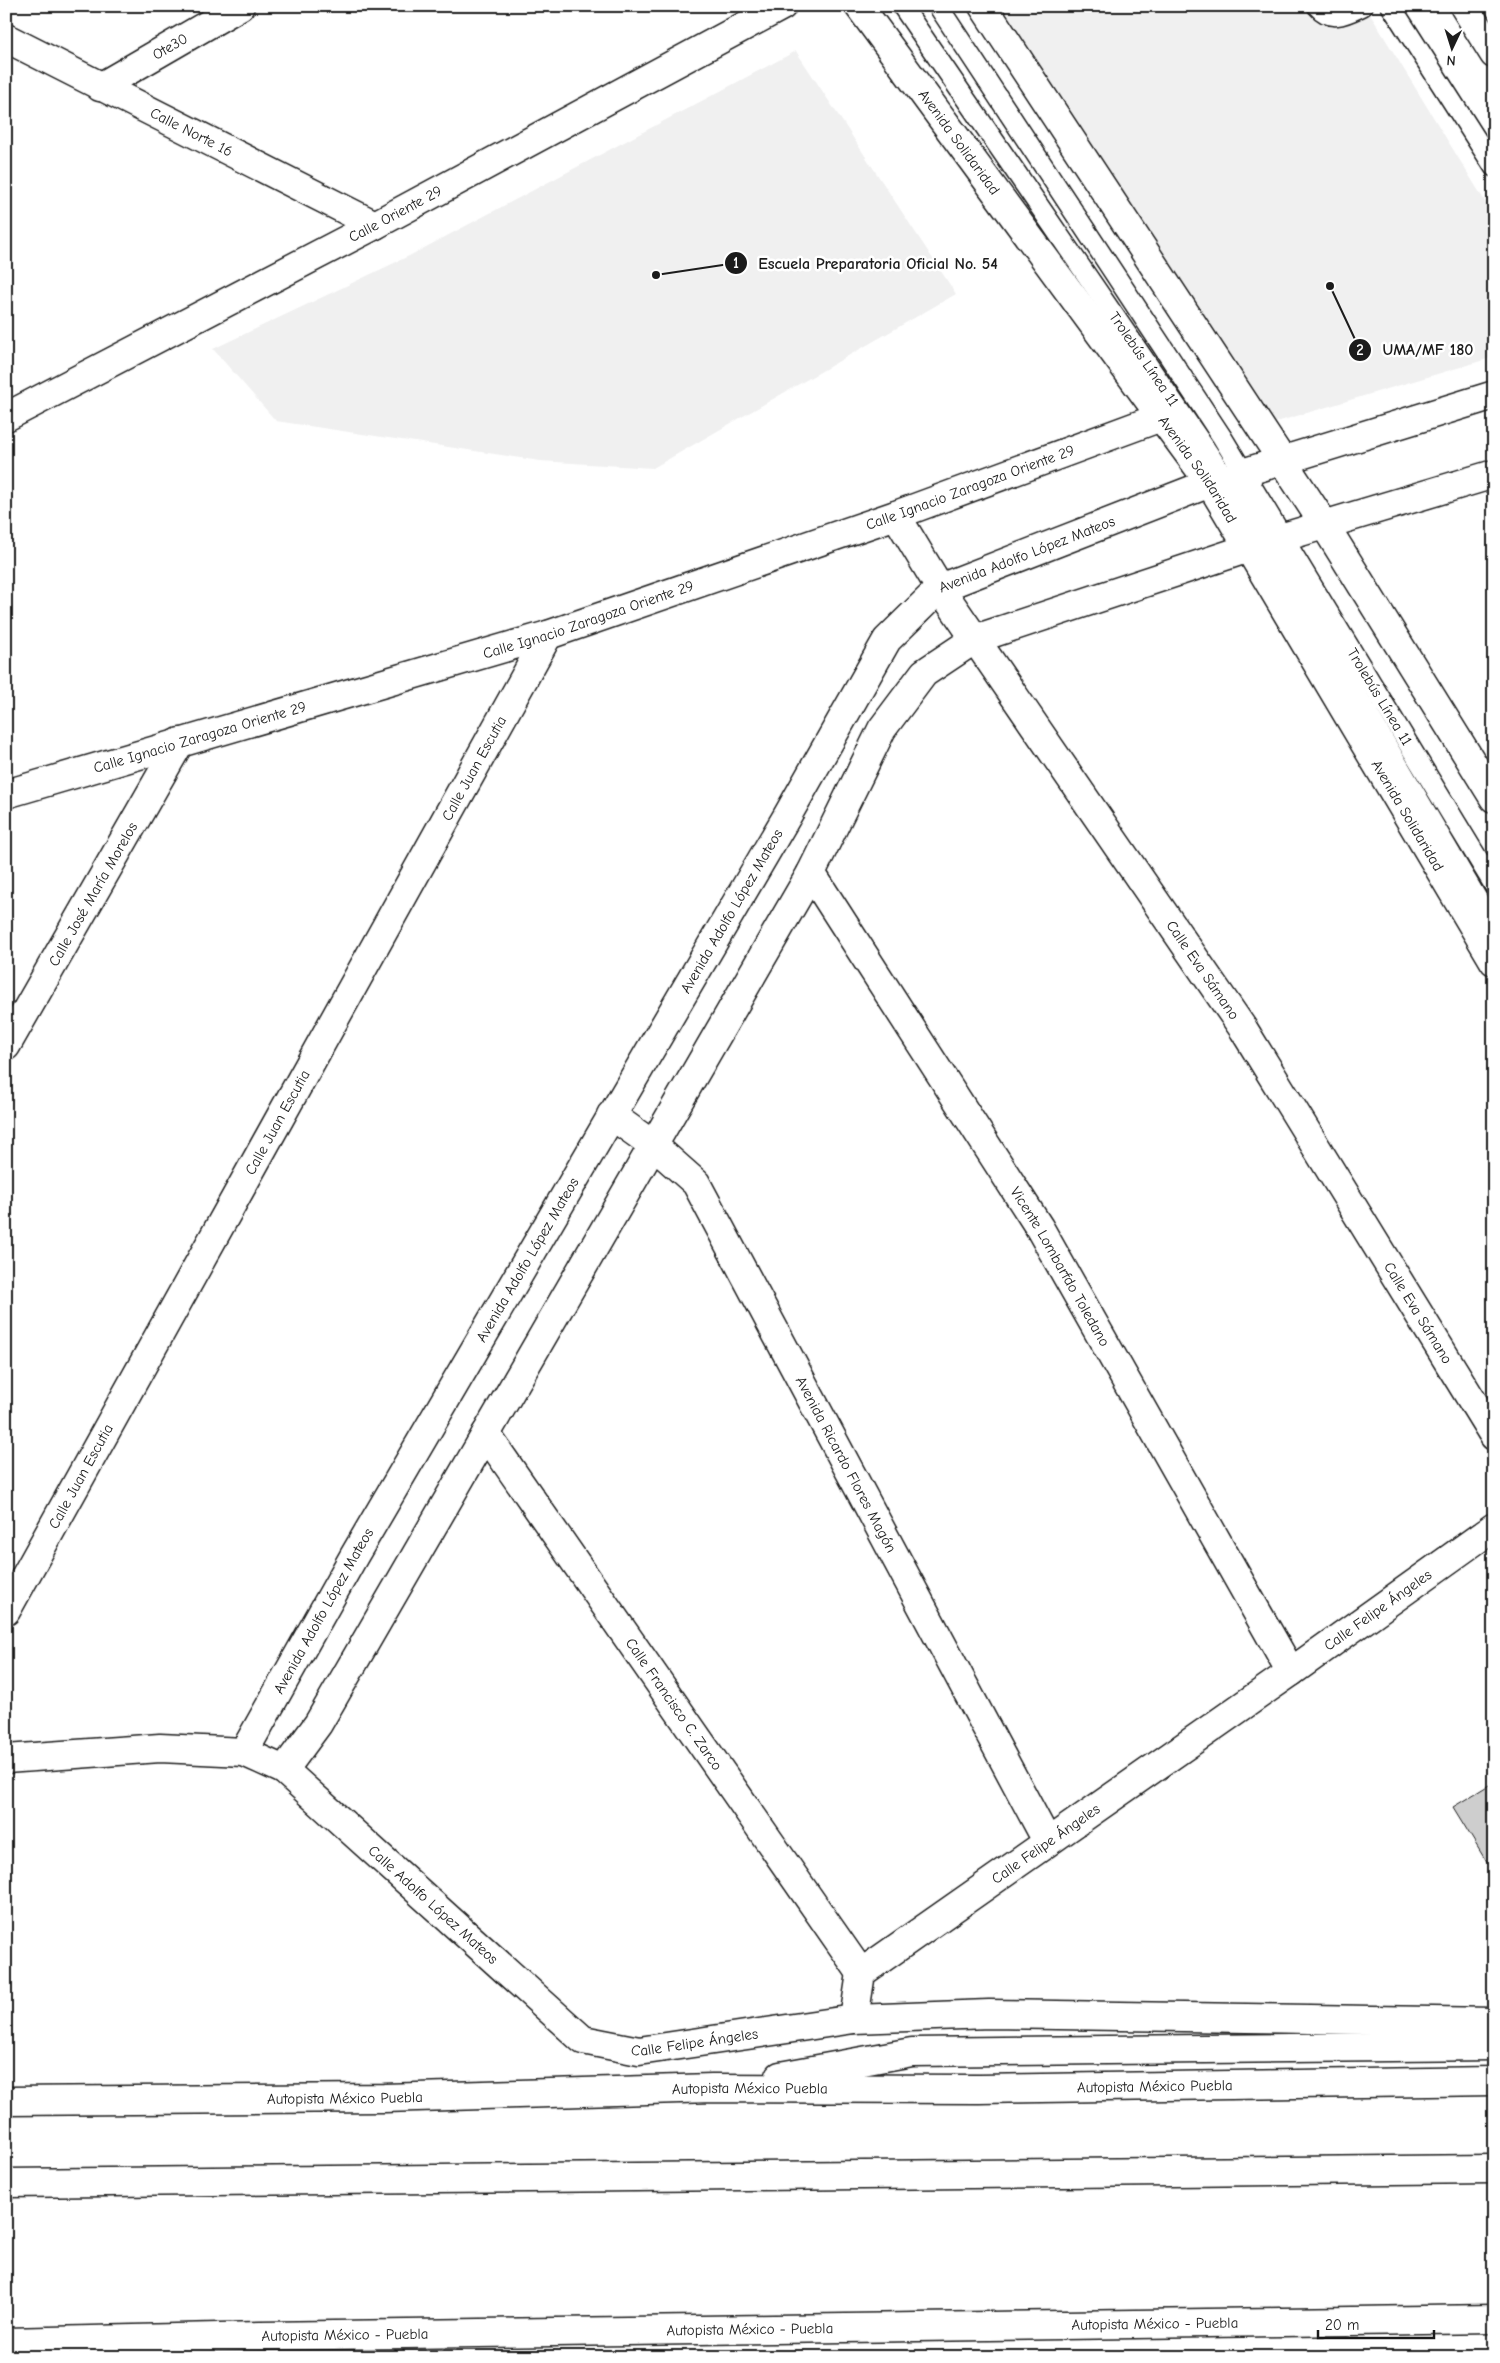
<svg xmlns="http://www.w3.org/2000/svg" width="1500" height="2363" font-family="'Comic Neue',sans-serif">
<style>
.built{fill:#f0f0f0}
.building{fill:#cecece;stroke:#1c1c1c}
.lines{fill:none;stroke-linecap:round;stroke-linejoin:round}
.service-casing{stroke:#1c1c1c;stroke-width:22}
.minor-casing{stroke:#1c1c1c;stroke-width:31}
.tertiary-casing{stroke:#1c1c1c;stroke-width:31}
.secondary-casing{stroke:#1c1c1c;stroke-width:31}
.trunk-casing{stroke:#1c1c1c;stroke-width:31}
.motorway-casing{stroke:#1c1c1c;stroke-width:31}
.service{stroke:#fff;stroke-width:19}
.minor{stroke:#fff;stroke-width:28}
.tertiary{stroke:#fff;stroke-width:28}
.secondary{stroke:#fff;stroke-width:28}
.trunk{stroke:#fff;stroke-width:28}
.motorway{stroke:#fff;stroke-width:28}
.labels{text-anchor:middle;dominant-baseline:central;stroke-width:5;stroke-linejoin:round;paint-order:stroke}
.street-label{font-size:15px;fill:#1c1c1c;stroke:#fff}
.leader{fill:none;stroke:#1c1c1c;stroke-width:2}
.callout-dot{fill:#1c1c1c;stroke:#fff;stroke-width:2}
.mark-label{font-size:15px;text-anchor:middle;font-weight:bold;fill:#fff}
.callout-label{font-size:16px;text-anchor:middle;font-weight:bold;fill:#1c1c1c;stroke:#fff;stroke-width:5;stroke-linejoin:round;paint-order:stroke}
</style>
<rect width="100%" height="100%" fill="#fff"/>
<filter id="ink" filterUnits="userSpaceOnUse"><feTurbulence type="fractalNoise" baseFrequency=".02" numOctaves="2"/><feDisplacementMap in="SourceGraphic" scale="10" xChannelSelector="R" yChannelSelector="G"/><feConvolveMatrix kernelMatrix="1 2 1 2 8 2 1 2 1" color-interpolation-filters="sRGB"/></filter>
<g filter="url(#ink)">
<path class="built" d="M999 6H1365L1494 216V357L1253 429Z
M796 51 956 294 653 468 540 461 276 421 213 349 411 255Z"/>
<path class="building" d="M1494 1782V1874L1453 1807Z"/>
<g class="lines">
<g class="service-casing">
<g id="service">
<path id="s1" d="M902 6 1205 448 1267 542 1494 927"/>
<path id="s2" d="M938 6 1222 437 1494 885"/>
<path d="M1317 6C1331 23 1346 14 1363 6"/>
<path d="M1391 6 1494 167"/>
</g>
</g>
<g class="minor-casing">
<g id="minor">
<path d="M1464 6 1494 54"/>
<path id="s3" d="M6 38 375 225"/>
<path id="s4" d="M100 87 240 6"/>
<path id="s5" d="M6 417 375 225 782 6"/>
<path id="s6" d="M896 515 940 588 1244 1030 1494 1436"/>
<path id="s7" d="M6 794 548 635 896 515 1161 417"/>
<path id="s8" d="M811 873 1039 1227 1291 1672"/>
<path id="s9" d="M6 1046 180 742"/>
<path id="s10" d="M611 1115 653 1145 696 1183 1047 1841"/>
<path id="s11" d="M486 1434 861 1973"/>
<path id="s12" d="M6 1611 548 635"/>
<path id="s13" d="M854 2019 861 1973 1291 1672 1494 1527"/>
</g>
</g>
<g class="tertiary-casing">
<g id="tertiary">
<path id="s14" d="M859 6 1210 483 1494 961"/>
<path d="M983 6 1324 524 1494 798"/>
<path id="s15" d="M284 1770 583 2040 639 2051 854 2019 989 2014 1494 2022"/>
</g>
</g>
<g class="secondary-casing">
<g id="secondary">
<path id="s16" d="M244 1752 354 1556 786 818 887 640 940 588 1210 483 1494 395"/>
<path d="M6 1759 160 1748 244 1752 284 1770 318 1724 811 873 882 729 924 673 975 639 1267 542 1494 474"/>
</g>
</g>
<g class="trunk-casing">
<g id="trunk">
<path d="M780 2076 912 2052 1494 2046"/>
<path id="s17" d="M6 2101 384 2098 712 2088 979 2089 1494 2081"/>
</g>
</g>
<g class="motorway-casing">
<g id="motorway">
<path d="M6 2183 1494 2169"/>
<path id="s18" d="M6 2342 261 2336 1494 2319"/>
</g>
</g>
<use href="#service" class="service"/>
<use href="#minor" class="minor"/>
<use href="#tertiary" class="tertiary"/>
<use href="#secondary" class="secondary"/>
<use href="#trunk" class="trunk"/>
<use href="#motorway" class="motorway"/>
</g>
</g>
<g class="labels">
<g class="street-label">
<text stroke="none"><textPath href="#s4" startOffset="81">Ote30</textPath></text>
<text stroke="none"><textPath href="#s3" startOffset="208">Calle Norte 16</textPath></text>
<text stroke="none"><textPath href="#s14" startOffset="169">Avenida Solidaridad</textPath></text>
<text stroke="none"><textPath href="#s5" startOffset="439">Calle Oriente 29</textPath></text>
<text stroke="none"><textPath href="#s1" startOffset="428">Trolebús Línea 11</textPath></text>
<text stroke="none"><textPath href="#s14" startOffset="574">Avenida Solidaridad</textPath></text>
<text stroke="none"><textPath href="#s7" startOffset="1012">Calle Ignacio Zaragoza Oriente 29</textPath></text>
<text stroke="none"><textPath href="#s16" startOffset="1452">Avenida Adolfo López Mateos</textPath></text>
<text stroke="none"><textPath href="#s7" startOffset="608">Calle Ignacio Zaragoza Oriente 29</textPath></text>
<text stroke="none"><textPath href="#s2" startOffset="820">Trolebús Línea 11</textPath></text>
<text stroke="none"><textPath href="#s7" startOffset="202">Calle Ignacio Zaragoza Oriente 29</textPath></text>
<text stroke="none"><textPath href="#s12" startOffset="964">Calle Juan Escutia</textPath></text>
<text stroke="none"><textPath href="#s14" startOffset="979">Avenida Solidaridad</textPath></text>
<text stroke="none"><textPath href="#s9" startOffset="175">Calle José María Morelos</textPath></text>
<text stroke="none"><textPath href="#s16" startOffset="972">Avenida Adolfo López Mateos</textPath></text>
<text stroke="none"><textPath href="#s6" startOffset="549">Calle Eva Sámano</textPath></text>
<text stroke="none"><textPath href="#s12" startOffset="559">Calle Juan Escutia</textPath></text>
<text stroke="none"><textPath href="#s16" startOffset="568">Avenida Adolfo López Mateos</textPath></text>
<text stroke="none"><textPath href="#s8" startOffset="466">Vicente Lombarfdo Toledano</textPath></text>
<text stroke="none"><textPath href="#s6" startOffset="954">Calle Eva Sámano</textPath></text>
<text stroke="none"><textPath href="#s10" startOffset="428">Avenida Ricardo Flores Magón</textPath></text>
<text stroke="none"><textPath href="#s12" startOffset="154">Calle Juan Escutia</textPath></text>
<text stroke="none"><textPath href="#s16" startOffset="162">Avenida Adolfo López Mateos</textPath></text>
<text stroke="none"><textPath href="#s13" startOffset="678">Calle Felipe Ángeles</textPath></text>
<text stroke="none"><textPath href="#s11" startOffset="329">Calle Francisco C. Zarco</textPath></text>
<text stroke="none"><textPath href="#s13" startOffset="272">Calle Felipe Ángeles</textPath></text>
<text stroke="none"><textPath href="#s15" startOffset="201">Calle Adolfo López Mateos</textPath></text>
<text stroke="none"><textPath href="#s15" startOffset="516">Calle Felipe Ángeles</textPath></text>
<text stroke="none"><textPath href="#s17" startOffset="1149">Autopista México Puebla</textPath></text>
<text stroke="none"><textPath href="#s17" startOffset="744">Autopista México Puebla</textPath></text>
<text stroke="none"><textPath href="#s17" startOffset="339">Autopista México Puebla</textPath></text>
<text stroke="none"><textPath href="#s18" startOffset="1149">Autopista México - Puebla</textPath></text>
<text stroke="none"><textPath href="#s18" startOffset="744">Autopista México - Puebla</textPath></text>
<text stroke="none"><textPath href="#s18" startOffset="339">Autopista México - Puebla</textPath></text>
</g>
</g>
<path class="leader" d="M656 275L736 263M1330 286L1360 350"/>
<g class="callout-dot">
<circle cx="656" cy="275" r="5"/>
<circle cx="1330" cy="286" r="5"/>
<circle cx="736" cy="263" r="12"/>
<circle cx="1360" cy="350" r="12"/>
</g>
<g class="mark-label">
<text x="736" y="268">1</text>
<text x="1360" y="355">2</text>
</g>
<g class="callout-label">
<text x="878" y="269">Escuela Preparatoria Oficial No. 54</text>
<text x="1428" y="355">UMA/MF 180</text>
</g>
<rect width="1500" height="2363" fill="none" stroke="#fff" stroke-width="25"/>
<rect x="12" y="12" width="1475" height="2338" fill="none" stroke="#1c1c1c" stroke-width="2" filter="url(#ink)"/>
<g transform="translate(1452 48) rotate(184)" stroke="#ffffff" stroke-width="4" paint-order="stroke">
<path d="M0-4L9 19L0 12L-9 19Z" fill="#1c1c1c"/>
<text y="-8" font-size="14" font-weight="bold" text-anchor="middle" fill="#1c1c1c">N</text>
</g>
<path d="M1318 2330v8h116v-8" fill="none" stroke="#1c1c1c" stroke-width="2.5"/>
<text x="1325" y="2330" font-size="15" fill="#1c1c1c" stroke="#ffffff" stroke-width="4" paint-order="stroke">20 m</text>
</svg>
